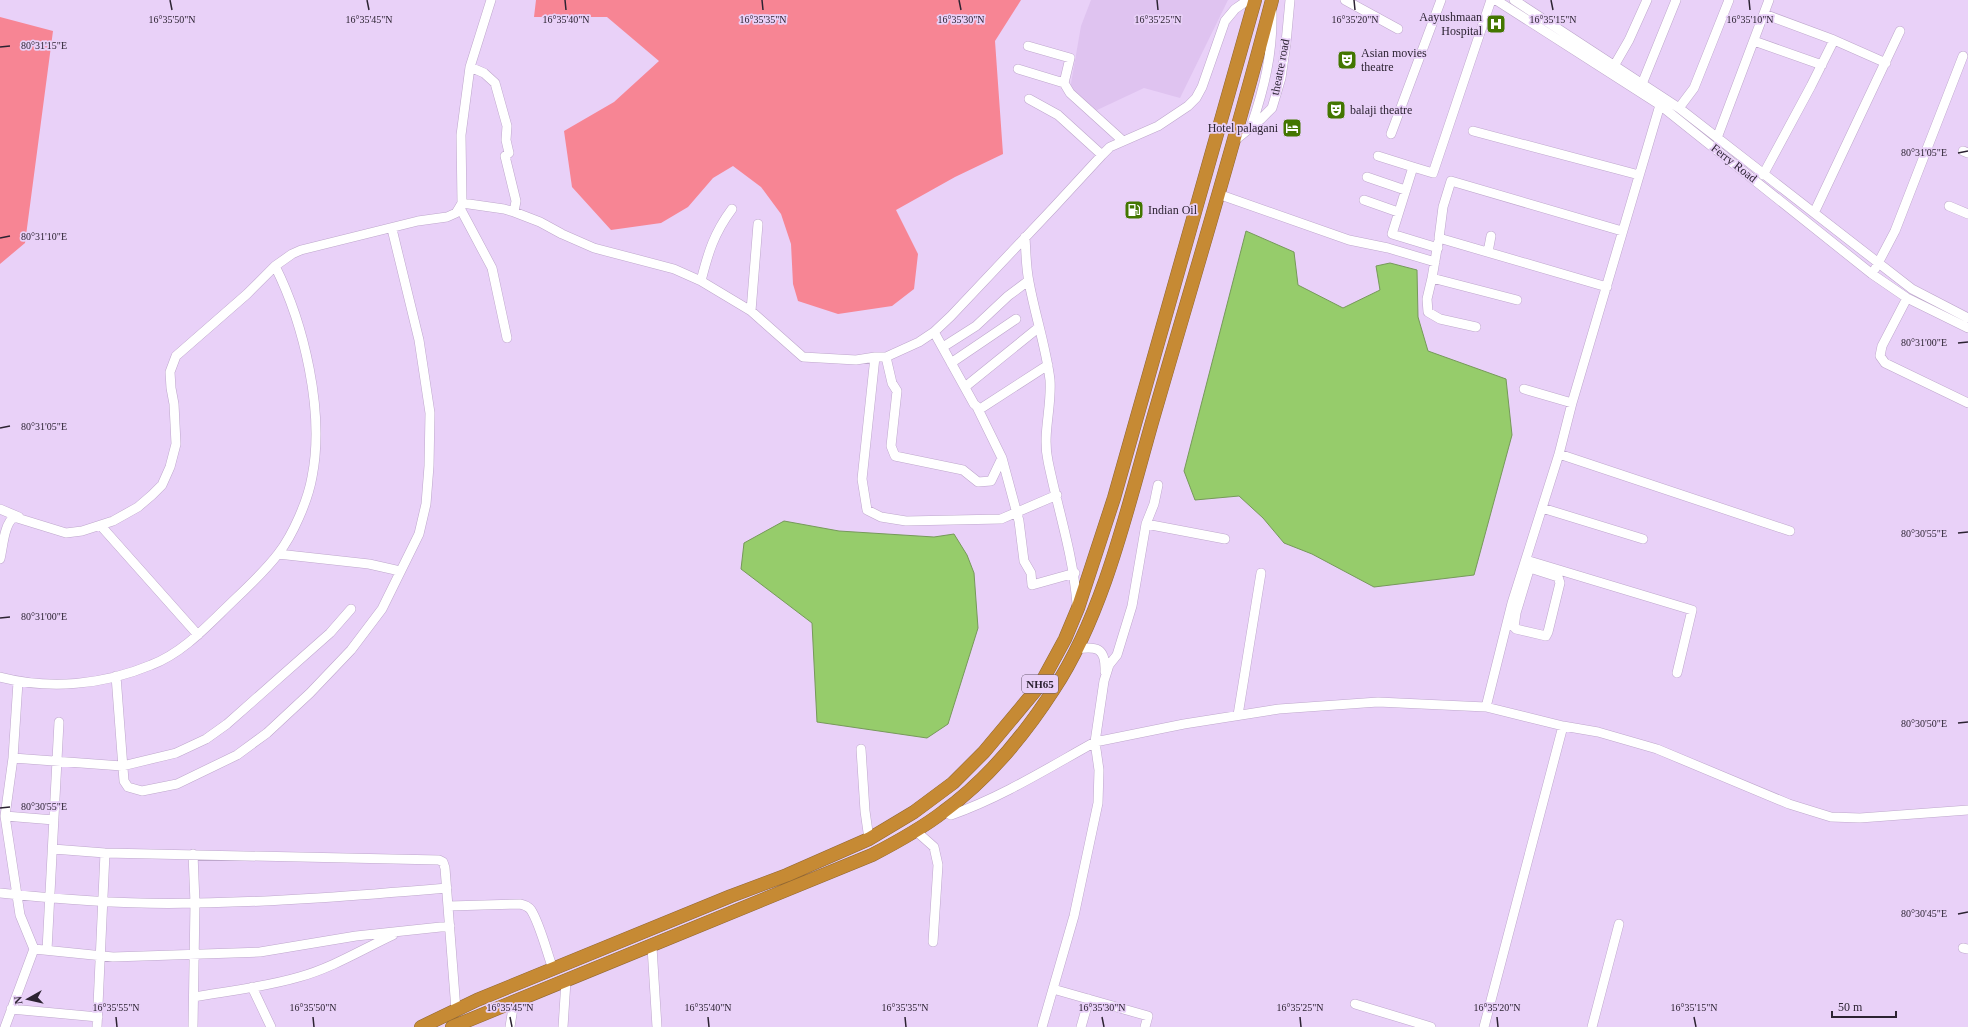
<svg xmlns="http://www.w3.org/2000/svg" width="1968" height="1027" font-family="'Times New Roman',serif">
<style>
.built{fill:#dfc3f0}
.forest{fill:#f78594}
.water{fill:#96cc6b;stroke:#76995a}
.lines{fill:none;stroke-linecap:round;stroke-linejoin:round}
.minor-casing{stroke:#bea7cc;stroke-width:10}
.highway-casing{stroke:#906633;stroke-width:14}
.minor{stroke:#fff;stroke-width:9}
.highway{stroke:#c68a34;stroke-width:13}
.ticks{fill:none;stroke:#2c2332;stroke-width:1.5}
.labels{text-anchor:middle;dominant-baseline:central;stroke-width:3.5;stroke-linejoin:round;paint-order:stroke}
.shield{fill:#e9d1f8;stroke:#65576d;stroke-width:1}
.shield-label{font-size:11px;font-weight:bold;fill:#2c2332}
.poi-label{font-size:12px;fill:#2c2332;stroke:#e9d1f8;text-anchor:start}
.street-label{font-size:12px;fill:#2c2332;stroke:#e9d1f8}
.ticks-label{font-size:10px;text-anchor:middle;fill:#2c2332;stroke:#e9d1f8;stroke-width:3.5;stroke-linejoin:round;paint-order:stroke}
</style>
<rect width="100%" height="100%" fill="#e9d1f8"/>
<path class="built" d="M1091 0H1228L1180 98 1144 88 1095 111 1070 89 1081 26Z"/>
<path class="forest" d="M536 0H1021L995 41 1003 154 955 177 896 210 918 254 914 289 892 306 838 314 798 301 793 284 791 244 781 214 761 187 733 166 713 178 688 207 661 223 611 230 572 187 564 131 614 102 659 61 607 17H534Z
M0 17 53 31 25 243 0 264Z"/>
<path class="water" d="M1246 231 1294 252 1298 285 1343 308 1380 290 1376 266 1390 263 1417 270 1418 317 1428 351 1506 379 1512 435 1474 575 1374 587 1312 554 1284 543 1263 518 1239 496 1195 500 1184 471Z
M784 521 839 531 934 537 954 534 967 555 974 573 978 628 948 724 927 738 817 722 812 623 741 569 744 543Z"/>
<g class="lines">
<g class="minor-casing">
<path id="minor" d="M1345 0 1398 29
M1496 0 1660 105 1872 274 1907 298 1968 328
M1514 0 1679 108 1912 289 1968 318
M1764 14 1834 40 1886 63
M1754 41 1822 65
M1028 46 1070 58 1064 83 1070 93 1123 141
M1614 66 1629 40 1647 0
M470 67 484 73 495 83 507 126 506 140 509 153 505 156 516 201 514 212
M1018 69 1064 83
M1642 84 1676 0
M1029 99 1058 115 1102 155
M1679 108 1694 88 1729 0
M1251 127C1264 89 1273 53 1272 11
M1473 131 1639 175
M1391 134 1441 0
M1717 138 1769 0
M1234 141 1261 119 1272 108 1281 78 1286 43 1290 0
M1963 151 1968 153
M1378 156 1413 167
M1763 175 1811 86 1834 40
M1367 177 1405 190
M1218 194 1349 240 1388 248 1435 262
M1364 200 1398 212
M462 203 504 209 514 212 540 222 562 234 594 248 674 269 701 281 751 311 803 357 856 360 875 357H886L919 342 934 332 951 316 1054 207 1102 155 1110 147 1158 126 1188 106 1196 98 1202 87 1225 21 1235 9 1248 0
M1949 206 1968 214
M460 208 492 268 507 338
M1814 213 1900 31
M1025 237C1026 252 1026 268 1029 282 1035 315 1046 347 1050 380 1052 407 1042 434 1048 461 1058 510 1073 554 1077 604
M1438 243 1432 278 1517 300
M1438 248 1392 234 1413 167 1433 173 1491 0
M1488 252 1491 236
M1875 269 1895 231 1963 56
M1432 278 1427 299 1428 312 1440 319 1476 327
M701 281C708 253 714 233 732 209
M1607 287 1439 238 1443 207 1451 181 1622 231
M1907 298 1882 346 1880 356 1885 363 1968 403
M751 311 758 224
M934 332 974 404 980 409 1048 365
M943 347 976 326 1008 296 1028 281
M875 357 862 479 867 510 881 517 906 521 1001 519 1057 495
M886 357 892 383 897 391 891 446 895 456 963 470 978 482 991 481 1002 458
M951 363 1016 319
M965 387 1038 328
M1524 389 1572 403
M977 407 1002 458 1019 521 1024 561 1031 573 1032 585 1075 573
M1559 454 1790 531
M1542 508 1643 539
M0 509 19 517
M1146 524 1225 539
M101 526 198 635
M278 554 369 564 400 571
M0 559C3 547 4 524 14 517L66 533 82 531 113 521 138 507 152 495 162 485 170 467 176 444 174 404 171 388 170 372 176 356 247 294 275 266
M1526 560 1692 610 1677 673
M1514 612 1516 613 1514 627 1516 629 1546 636 1548 632 1560 583 1558 577 1533 569 1529 570 1516 613
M1076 649C1096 646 1106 647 1105 672
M116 676 124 781 128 787 142 791 177 784 237 755 267 733 310 693 351 650 382 609 419 534 426 504 429 466 430 413 419 340 392 229
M0 677C50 690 103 685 151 665 183 653 208 625 232 602 248 587 265 571 278 554 293 535 308 500 312 477 325 412 304 324 275 266L292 254 301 250 418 221 447 217 456 213 462 203 461 135 470 67 491 0
M1486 707 1512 603 1559 454 1572 403 1660 105 1664 99
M1238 715 1261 573
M861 749 865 811 869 839
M13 758 122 766 176 753 206 739 227 724 330 633 351 609
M944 811 951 815C1002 797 1048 768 1095 742L1104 681 1109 665 1117 655 1132 606 1146 524 1154 504 1158 485
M5 816 54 820
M916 831 934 847 938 865 933 942
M53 849 105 853 439 860 443 862 445 868 456 1010
M193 854 195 903 193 1027
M0 893C65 900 131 905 196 903 280 902 364 895 447 888
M449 906 520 904C525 905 528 906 531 910 540 924 547 953 553 969
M652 947 657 1027
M1963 948 1968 949
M34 949 113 957 260 952 356 936 450 926
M47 950 59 722
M252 987 271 1027
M1053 989 1148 1016 1145 1027
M194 997C229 991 265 987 299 977 332 968 363 949 393 935
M1355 1004 1431 1027
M11 1009 98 1017
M5 1027 34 949 20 915 5 816 13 758 18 682
M97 1027 105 853
M510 1027 514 1001
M563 1027 566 981
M1042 1027 1074 916 1098 803 1099 770 1095 742 1184 724 1279 709 1378 702 1486 707 1563 726 1598 732 1657 749 1789 804 1831 817 1860 818 1968 810
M1081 1027 1089 999
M1484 1027 1563 726
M1592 1027 1619 924"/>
</g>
<g class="highway-casing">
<path id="highway" d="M421 1027 477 1000 731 896 787 875 869 839 914 812 953 783 984 752 1040 685 1065 639 1078 608 1114 498 1255 0
M452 1027 872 855C897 842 921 829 943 812 987 780 1025 734 1054 689 1107 608 1130 496 1157 405 1196 270 1237 136 1272 0"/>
</g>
<use href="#minor" class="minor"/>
<use href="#highway" class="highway"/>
</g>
<path class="ticks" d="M170 0 172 10M367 0 369 10M565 0 566 10M762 0 763 10M959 0 961 10M1157 0 1158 10M1354 0 1355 10M1551 0 1553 10M1749 0 1750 10M0 47 10 46M1958 153 1968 151M0 238 10 236M1958 343 1968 342M0 428 10 426M1958 533 1968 532M0 618 10 617M1958 723 1968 722M0 808 10 807M1958 914 1968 912M116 1017 117 1027M313 1017 314 1027M510 1017 512 1027M708 1017 709 1027M905 1017 906 1027M1102 1017 1104 1027M1300 1017 1301 1027M1497 1017 1498 1027M1694 1017 1696 1027"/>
<defs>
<g id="hospital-square" transform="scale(1)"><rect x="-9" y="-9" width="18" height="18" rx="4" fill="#437600" stroke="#e9d1f8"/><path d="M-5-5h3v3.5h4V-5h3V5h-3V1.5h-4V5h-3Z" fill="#fff"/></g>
<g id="theatre-square" transform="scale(1)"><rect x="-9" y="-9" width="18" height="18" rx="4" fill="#437600" stroke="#e9d1f8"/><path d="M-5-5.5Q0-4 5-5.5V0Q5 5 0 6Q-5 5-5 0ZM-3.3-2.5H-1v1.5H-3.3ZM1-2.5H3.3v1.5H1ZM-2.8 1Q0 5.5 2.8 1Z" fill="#fff"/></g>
<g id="hotel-square" transform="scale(1)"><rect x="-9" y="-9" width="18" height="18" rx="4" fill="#437600" stroke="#e9d1f8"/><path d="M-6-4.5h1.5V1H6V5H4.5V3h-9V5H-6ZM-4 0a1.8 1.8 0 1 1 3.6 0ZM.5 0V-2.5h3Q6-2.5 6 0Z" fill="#fff"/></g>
<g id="fuel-square" transform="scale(1)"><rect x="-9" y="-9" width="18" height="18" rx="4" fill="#437600" stroke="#e9d1f8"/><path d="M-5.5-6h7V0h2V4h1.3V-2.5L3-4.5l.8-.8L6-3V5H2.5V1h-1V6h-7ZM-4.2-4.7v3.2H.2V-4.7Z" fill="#fff"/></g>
</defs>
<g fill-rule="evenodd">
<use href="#hospital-square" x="1496" y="24"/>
<use href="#theatre-square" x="1347" y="60"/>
<use href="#theatre-square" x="1336" y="110"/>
<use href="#hotel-square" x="1292" y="128"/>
<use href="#fuel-square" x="1134" y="210"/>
</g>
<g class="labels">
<rect class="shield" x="1022" y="675" width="36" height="18" rx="3"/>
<g class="shield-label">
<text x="1040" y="684">NH65</text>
</g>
<g class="poi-label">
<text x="1482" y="17" text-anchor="end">Aayushmaan<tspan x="1482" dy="14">Hospital</tspan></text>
<text x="1361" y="53">Asian movies<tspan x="1361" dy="14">theatre</tspan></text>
<text x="1350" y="110">balaji theatre</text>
<text x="1278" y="128" text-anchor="end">Hotel palagani</text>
<text x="1148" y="210">Indian Oil</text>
</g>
<g class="street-label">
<text transform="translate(1280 67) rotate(-79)">theatre road</text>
<text transform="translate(1734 163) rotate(38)">Ferry Road</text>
</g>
</g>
<g class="ticks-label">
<text x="172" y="23">16°35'50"N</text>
<text x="369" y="23">16°35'45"N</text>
<text x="566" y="23">16°35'40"N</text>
<text x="763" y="23">16°35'35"N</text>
<text x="961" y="23">16°35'30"N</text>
<text x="1158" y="23">16°35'25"N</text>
<text x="1355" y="23">16°35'20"N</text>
<text x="1553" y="23">16°35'15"N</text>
<text x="1750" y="23">16°35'10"N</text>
<text x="44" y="49">80°31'15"E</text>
<text x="1924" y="156">80°31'05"E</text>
<text x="44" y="240">80°31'10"E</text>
<text x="1924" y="346">80°31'00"E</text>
<text x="44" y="430">80°31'05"E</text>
<text x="1924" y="537">80°30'55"E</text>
<text x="44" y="620">80°31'00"E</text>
<text x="1924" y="727">80°30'50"E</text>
<text x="44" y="810">80°30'55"E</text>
<text x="1924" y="917">80°30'45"E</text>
<text x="116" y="1011">16°35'55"N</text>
<text x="313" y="1011">16°35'50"N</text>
<text x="510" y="1011">16°35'45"N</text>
<text x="708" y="1011">16°35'40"N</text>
<text x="905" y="1011">16°35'35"N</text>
<text x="1102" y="1011">16°35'30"N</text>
<text x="1300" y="1011">16°35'25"N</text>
<text x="1497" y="1011">16°35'20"N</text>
<text x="1694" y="1011">16°35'15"N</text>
</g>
<g transform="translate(28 999) rotate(262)" stroke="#e9d1f8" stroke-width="3" paint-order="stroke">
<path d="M0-3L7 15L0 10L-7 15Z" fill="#2c2332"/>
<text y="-6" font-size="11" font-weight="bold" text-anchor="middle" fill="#2c2332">N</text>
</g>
<path d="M1832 1011v6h64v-6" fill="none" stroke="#2c2332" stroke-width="2"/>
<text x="1838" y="1011" font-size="12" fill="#2c2332" stroke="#e9d1f8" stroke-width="3" paint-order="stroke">50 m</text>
</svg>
